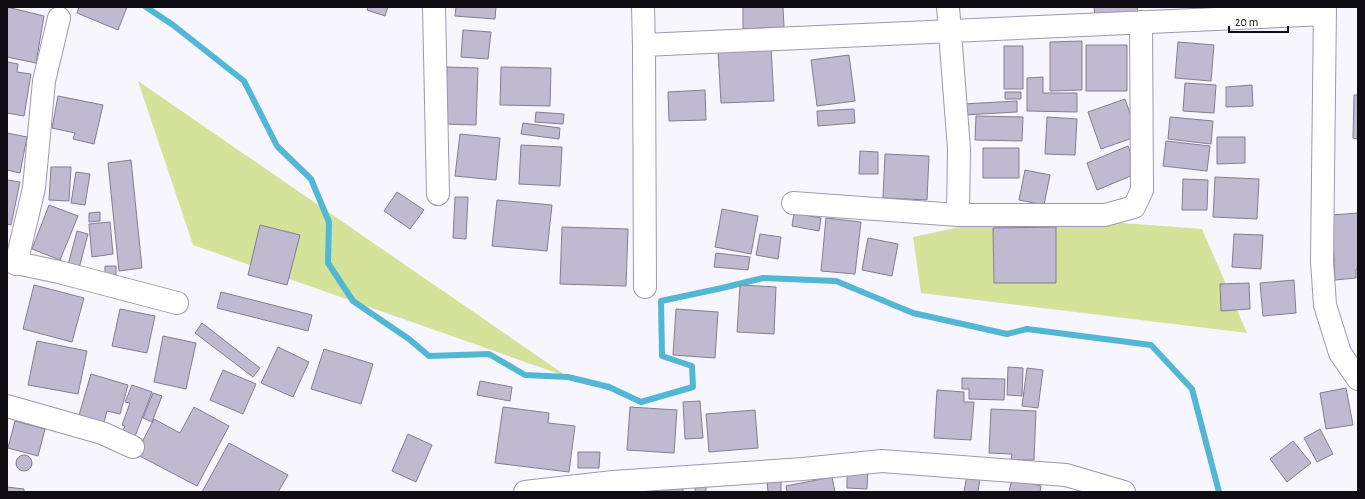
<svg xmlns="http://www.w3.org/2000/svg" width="1365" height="499" font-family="'Alegreya Sans',sans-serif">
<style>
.green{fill:#d5e299}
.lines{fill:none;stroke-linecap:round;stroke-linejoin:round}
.stream{stroke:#52b7d4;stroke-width:6}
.building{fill:#c0bad0;stroke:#837d92}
.minor-casing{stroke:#9e98ad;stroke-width:24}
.minor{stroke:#fff;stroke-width:22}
</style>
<rect width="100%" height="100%" fill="#f7f5fe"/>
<path class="green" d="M138 81 568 377 193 245Z
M1057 218 1202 229 1247 333 921 293 913 237 987 221Z"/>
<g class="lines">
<path class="stream" d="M146 7 173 25 244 81 277 146 311 179 329 222 328 263 353 301 409 339 429 356 489 354 525 375 568 377 609 387 641 402 693 387 692 366 662 356 661 301 722 288 763 278 836 281 913 313 1007 334 1027 329 1151 345 1192 389 1219 492"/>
</g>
<path class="building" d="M7 7 44 16 36 63 7 57Z
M79 7H127L118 30 77 13Z
M368 7H388L385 16 367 10Z
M456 7H496L495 19 455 16Z
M743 7H783L784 27 743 29Z
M1094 7H1137L1138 15 1095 18Z
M463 30 491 32 488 59 461 57Z
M1082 41V90L1050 91V42Z
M1178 42 1214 45 1211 81 1175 78Z
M1086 45H1127V91H1086Z
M1004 46H1023V89H1004Z
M771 47 774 101 721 103 718 50Z
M849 55 855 101 817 106 811 60Z
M7 62 18 64 17 72 31 74 24 116 7 113Z
M447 67 478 68 476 125 444 124Z
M501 67 551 68 550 106 500 105Z
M1043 77V93H1077V112L1027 111V78Z
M1185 83 1216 85 1214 113 1183 111Z
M1252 85 1253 106 1226 107V87Z
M705 90 706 120 669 121 668 92Z
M1005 92H1021V99H1005Z
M1354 95H1358V139L1353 138Z
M58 96 103 105 94 144 73 139 75 133 52 128Z
M1125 99 1138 136 1101 149 1088 112Z
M1017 101V112L964 115 963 104Z
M854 109 855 123 818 126 817 111Z
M536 112 564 114 563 124 535 122Z
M976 116 1023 117 1022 141 975 140Z
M1047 117 1077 119 1075 155 1045 154Z
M1170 117 1213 121 1211 144 1168 139Z
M523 123 560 128 559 139 521 134Z
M7 133 27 137 20 173 7 170Z
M460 134 500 138 496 180 455 176Z
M1217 137H1245V163L1217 164Z
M1166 141 1210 146 1207 171 1163 166Z
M521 145 562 147 560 186 519 184Z
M1128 146 1138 173 1097 190 1087 163Z
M983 148H1019V178H983Z
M860 151 878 152V174H859Z
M885 154 929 156 927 200 883 198Z
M131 160 142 268 119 271 108 163Z
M51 167H71L69 201 49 200Z
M1025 170 1050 175 1044 205 1019 200Z
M76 172 90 174 85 205 71 203Z
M1215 177 1259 179 1257 219 1213 217Z
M1183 179 1208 180 1207 210H1182Z
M7 180 20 182 11 225 7 224Z
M397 192 424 210 410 229 384 211Z
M455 197H468L466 239 453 238Z
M497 200 552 205 547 251 492 246Z
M49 205 78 216 60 260 32 249Z
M722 209 758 216 751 254 715 247Z
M100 212V221L89 222V213Z
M794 213 821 218 819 231 792 226Z
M1358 213V269H1356V278L1335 280 1332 215Z
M826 218 861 222 855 274 821 271Z
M110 222 113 254 92 257 89 224Z
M260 225 300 235 287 285 248 275Z
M562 227 628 229 626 286 560 284Z
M1056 227V283H994L993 228Z
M77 231 88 234 78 272 67 269Z
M760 234 781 237 778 259 756 255Z
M1234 234 1263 235 1261 269 1232 267Z
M868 238 898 244 892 276 862 270Z
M716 253 750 257 748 270 714 267Z
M105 266H116V280L105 281Z
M1294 280 1296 313 1263 316 1260 283Z
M1249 283 1250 309 1221 311 1220 284Z
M34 285 84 298 72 342 23 329Z
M740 285 776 287 774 334 737 332Z
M221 292 312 315 308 331 217 308Z
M120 309 155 316 147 353 112 346Z
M676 309 718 312 715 358 673 355Z
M202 323 260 368 253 377 195 333Z
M163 336 196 343 186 389 154 382Z
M37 341 87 351 78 394 28 385Z
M278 347 309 362 293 397 261 383Z
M324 349 373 364 361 404 311 389Z
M1008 367 1023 368 1022 396 1007 395Z
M1027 368 1043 370 1038 408 1022 406Z
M223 370 256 384 243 414 210 400Z
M91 374 128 385 120 414 107 411 102 429 77 422Z
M962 378 1005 379 1004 400 969 399V389H962Z
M480 381 512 387 510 401 477 395Z
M132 385 152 392 134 439 121 434 125 426 122 425 130 403 125 402Z
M1346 388 1353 425 1326 429 1320 393Z
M937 390 964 392V402H974L971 440 934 438Z
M153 393 162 396 152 422 143 418Z
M700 401 703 438 685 439 683 402Z
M194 407 229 426 197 486 136 454 154 419 180 433Z
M503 407 549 413 548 423 575 426 569 472 495 463Z
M630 407 677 410 674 453 627 450Z
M991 409 1036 411 1034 460H1011L1012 454 989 453Z
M755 410 758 448 709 452 706 414Z
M15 421 45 429 38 456 8 448Z
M1320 429 1333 454 1317 462 1304 438Z
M408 434 432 445 416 482 392 471Z
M1293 441 1311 463 1287 482 1270 459Z
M229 443 288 475 278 492H202Z
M578 452H600L599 468H578Z
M16 463a8 8 0 1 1 16 0a8 8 0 1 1-16 0Z
M847 467H868L867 489 847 488Z
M967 475 980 478 978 492H964Z
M832 477 835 492H787L786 486Z
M1012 479 1041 486 1040 492H1009Z
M781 480V492H768L767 481Z
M662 484H683V492H662Z
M695 485H706V492H695Z
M7 487 24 489V492H7Z"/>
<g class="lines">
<g class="minor-casing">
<path id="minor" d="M434 7 438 194
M643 7 644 45 645 287
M948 7 959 149 958 215
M1325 7 1322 261 1325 305 1340 353 1358 379
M644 45 1325 14
M793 203 958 215H1105L1134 207 1142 190 1141 22
M7 261 59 272 177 303
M16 264 34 188 44 81 59 18
M7 406 102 433 133 447
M525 492 613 482 803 469 882 461 1066 475 1124 492"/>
</g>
<use href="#minor" class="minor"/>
</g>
<rect width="1365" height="499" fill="none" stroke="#0f0c14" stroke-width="16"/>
<path d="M1229 26v6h59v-6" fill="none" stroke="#0f0c14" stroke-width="2"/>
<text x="1235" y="26" font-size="12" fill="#0f0c14" stroke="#ffffff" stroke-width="3" paint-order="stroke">20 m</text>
</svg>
